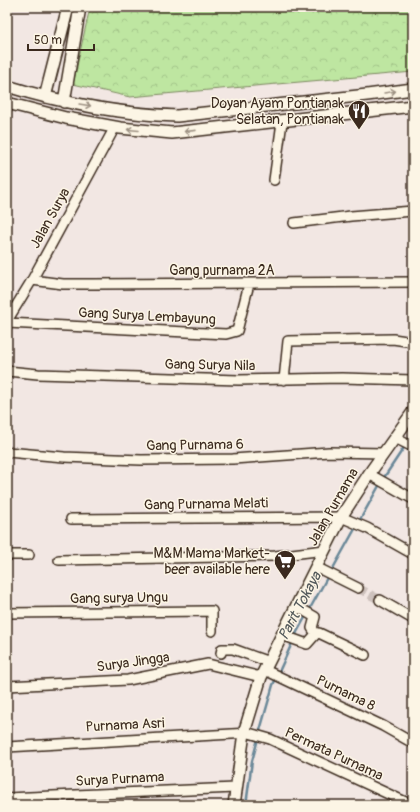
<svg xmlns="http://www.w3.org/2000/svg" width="420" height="812" font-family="Pangolin,sans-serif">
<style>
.forest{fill:url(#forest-crowns);stroke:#7c8860}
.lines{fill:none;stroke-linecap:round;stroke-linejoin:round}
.stream{stroke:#6a8898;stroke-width:2.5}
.minor-tunnel{stroke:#cdc1bc;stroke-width:9;stroke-dasharray:9 4.5;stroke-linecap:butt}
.minor-casing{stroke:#3b2a1e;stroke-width:12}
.tertiary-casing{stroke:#3b2a1e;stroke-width:14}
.minor{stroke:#fcf5e5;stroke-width:9}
.tertiary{stroke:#fcf5e5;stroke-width:11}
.oneway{stroke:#9c9082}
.labels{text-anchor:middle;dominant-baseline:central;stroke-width:3;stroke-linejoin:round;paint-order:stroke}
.poi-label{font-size:14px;fill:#3b2a1e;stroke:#fcf5e5;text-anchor:end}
.street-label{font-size:14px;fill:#3b2a1e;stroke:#fcf5e5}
.water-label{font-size:15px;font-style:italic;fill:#53595b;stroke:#fcf5e5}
</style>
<defs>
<pattern id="forest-crowns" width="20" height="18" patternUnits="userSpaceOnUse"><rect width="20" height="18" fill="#bee6a1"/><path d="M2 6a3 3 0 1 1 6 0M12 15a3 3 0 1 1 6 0" fill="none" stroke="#a4c58a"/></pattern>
</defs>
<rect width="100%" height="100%" fill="#f2e7e3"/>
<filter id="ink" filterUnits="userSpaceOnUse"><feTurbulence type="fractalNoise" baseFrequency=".025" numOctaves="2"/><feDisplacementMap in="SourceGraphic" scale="8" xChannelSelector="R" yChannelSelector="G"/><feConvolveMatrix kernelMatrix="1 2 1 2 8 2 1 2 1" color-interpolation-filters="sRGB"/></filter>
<g filter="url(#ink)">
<path class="forest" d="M90 7H413V72L130 97 73 84Z"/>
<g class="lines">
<path class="stream" d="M383 479 413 434
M331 572 380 484
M259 734 273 685 297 632 328 576
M246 805 252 761 258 739"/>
<path class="minor-tunnel" d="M358 588 380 600"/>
<g class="minor-casing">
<path id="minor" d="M274 180 282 122
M294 223 351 216 413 211
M32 280 63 284H93L413 282
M7 321 32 280 115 127
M7 323 226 334 237 331 249 284
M7 371 38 374 239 380 342 378 413 380
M284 380 288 341 393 339 413 342
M395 438 413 447
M7 452 64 457 141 460 233 459 329 452 384 453
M369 474 413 499
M71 519 341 517 367 528 413 554
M7 555H29
M59 560 275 556 325 550
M316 567 358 588
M380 600 413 619
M296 606 315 617 312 628 316 634
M7 613 212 611V631
M282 635 307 644 316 634 319 633 365 655
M221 653 222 649H233L269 662
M265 670 383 726 413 743
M7 686 128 680 208 664 261 677
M7 747 249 733 270 739 412 805
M7 798 235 788"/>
</g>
<g class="tertiary-casing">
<path id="tertiary" d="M7 86C62 103 119 114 177 116L367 95 413 89
M45 97 68 7
M64 102 80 7
M7 103 66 118 120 128 172 133 413 106
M234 805 244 733 261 677 341 517 369 474 413 412"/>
</g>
<use href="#minor" class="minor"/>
<use href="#tertiary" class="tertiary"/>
</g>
<defs><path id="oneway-shaft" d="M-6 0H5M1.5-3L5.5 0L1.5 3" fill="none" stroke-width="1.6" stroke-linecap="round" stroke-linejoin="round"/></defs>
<g class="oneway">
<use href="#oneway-shaft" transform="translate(390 92) rotate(-9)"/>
<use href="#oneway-shaft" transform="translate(85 105) rotate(9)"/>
<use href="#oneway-shaft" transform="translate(133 130) rotate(-175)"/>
<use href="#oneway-shaft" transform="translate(190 131) rotate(174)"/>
</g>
</g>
<defs>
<g id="restaurant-pin" transform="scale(1.15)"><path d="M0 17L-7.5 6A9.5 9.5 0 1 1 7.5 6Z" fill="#3b2a1e" stroke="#fcf5e5"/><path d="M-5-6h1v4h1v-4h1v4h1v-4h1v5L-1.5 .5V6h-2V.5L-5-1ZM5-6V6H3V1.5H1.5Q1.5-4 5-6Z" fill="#fff"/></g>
<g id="supermarket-pin" transform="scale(1.15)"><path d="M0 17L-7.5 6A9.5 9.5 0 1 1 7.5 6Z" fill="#3b2a1e" stroke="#fcf5e5"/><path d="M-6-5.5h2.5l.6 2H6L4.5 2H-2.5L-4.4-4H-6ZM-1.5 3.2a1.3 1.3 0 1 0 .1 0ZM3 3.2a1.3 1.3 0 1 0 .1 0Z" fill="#fff"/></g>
</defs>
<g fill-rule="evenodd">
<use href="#restaurant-pin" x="359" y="111"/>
<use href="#supermarket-pin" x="285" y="561"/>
</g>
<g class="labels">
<g class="poi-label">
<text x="344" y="103">Doyan Ayam Pontianak<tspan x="344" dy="16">Selatan, Pontianak</tspan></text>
<text x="270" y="553">M&amp;M Mama Market-<tspan x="270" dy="16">beer available here</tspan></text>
</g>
<g class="street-label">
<text transform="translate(50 218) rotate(-61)">Jalan Surya</text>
<text x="222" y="270">Gang purnama 2A</text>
<text transform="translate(147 316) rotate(3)">Gang Surya Lembayung</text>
<text transform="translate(210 365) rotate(1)">Gang Surya Nila</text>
<text transform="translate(195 445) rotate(-1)">Gang Purnama 6</text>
<text transform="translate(206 504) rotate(-1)">Gang Purnama Melati</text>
<text transform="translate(333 507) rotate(-60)">Jalan Purnama</text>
<text transform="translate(119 598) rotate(-1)">Gang surya Ungu</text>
<text transform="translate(133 662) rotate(-8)">Surya Jingga</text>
<text transform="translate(346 693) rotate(26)">Purnama 8</text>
<text transform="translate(125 725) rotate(-3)">Purnama Asri</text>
<text transform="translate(334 754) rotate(25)">Permata Purnama</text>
<text transform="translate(120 779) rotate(-3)">Surya Purnama</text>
</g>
<g class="water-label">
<text transform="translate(300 606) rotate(-62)">Parit Tokaya</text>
</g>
</g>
<rect width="420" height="812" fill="none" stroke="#fcf5e5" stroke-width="24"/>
<rect x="12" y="12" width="396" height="788" fill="none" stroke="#3b2a1e" stroke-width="1.5" filter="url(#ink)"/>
<path d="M28 44v6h66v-6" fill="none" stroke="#3b2a1e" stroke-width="2"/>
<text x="34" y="44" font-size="12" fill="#3b2a1e" stroke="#fcf5e5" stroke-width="3" paint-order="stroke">50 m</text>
</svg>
